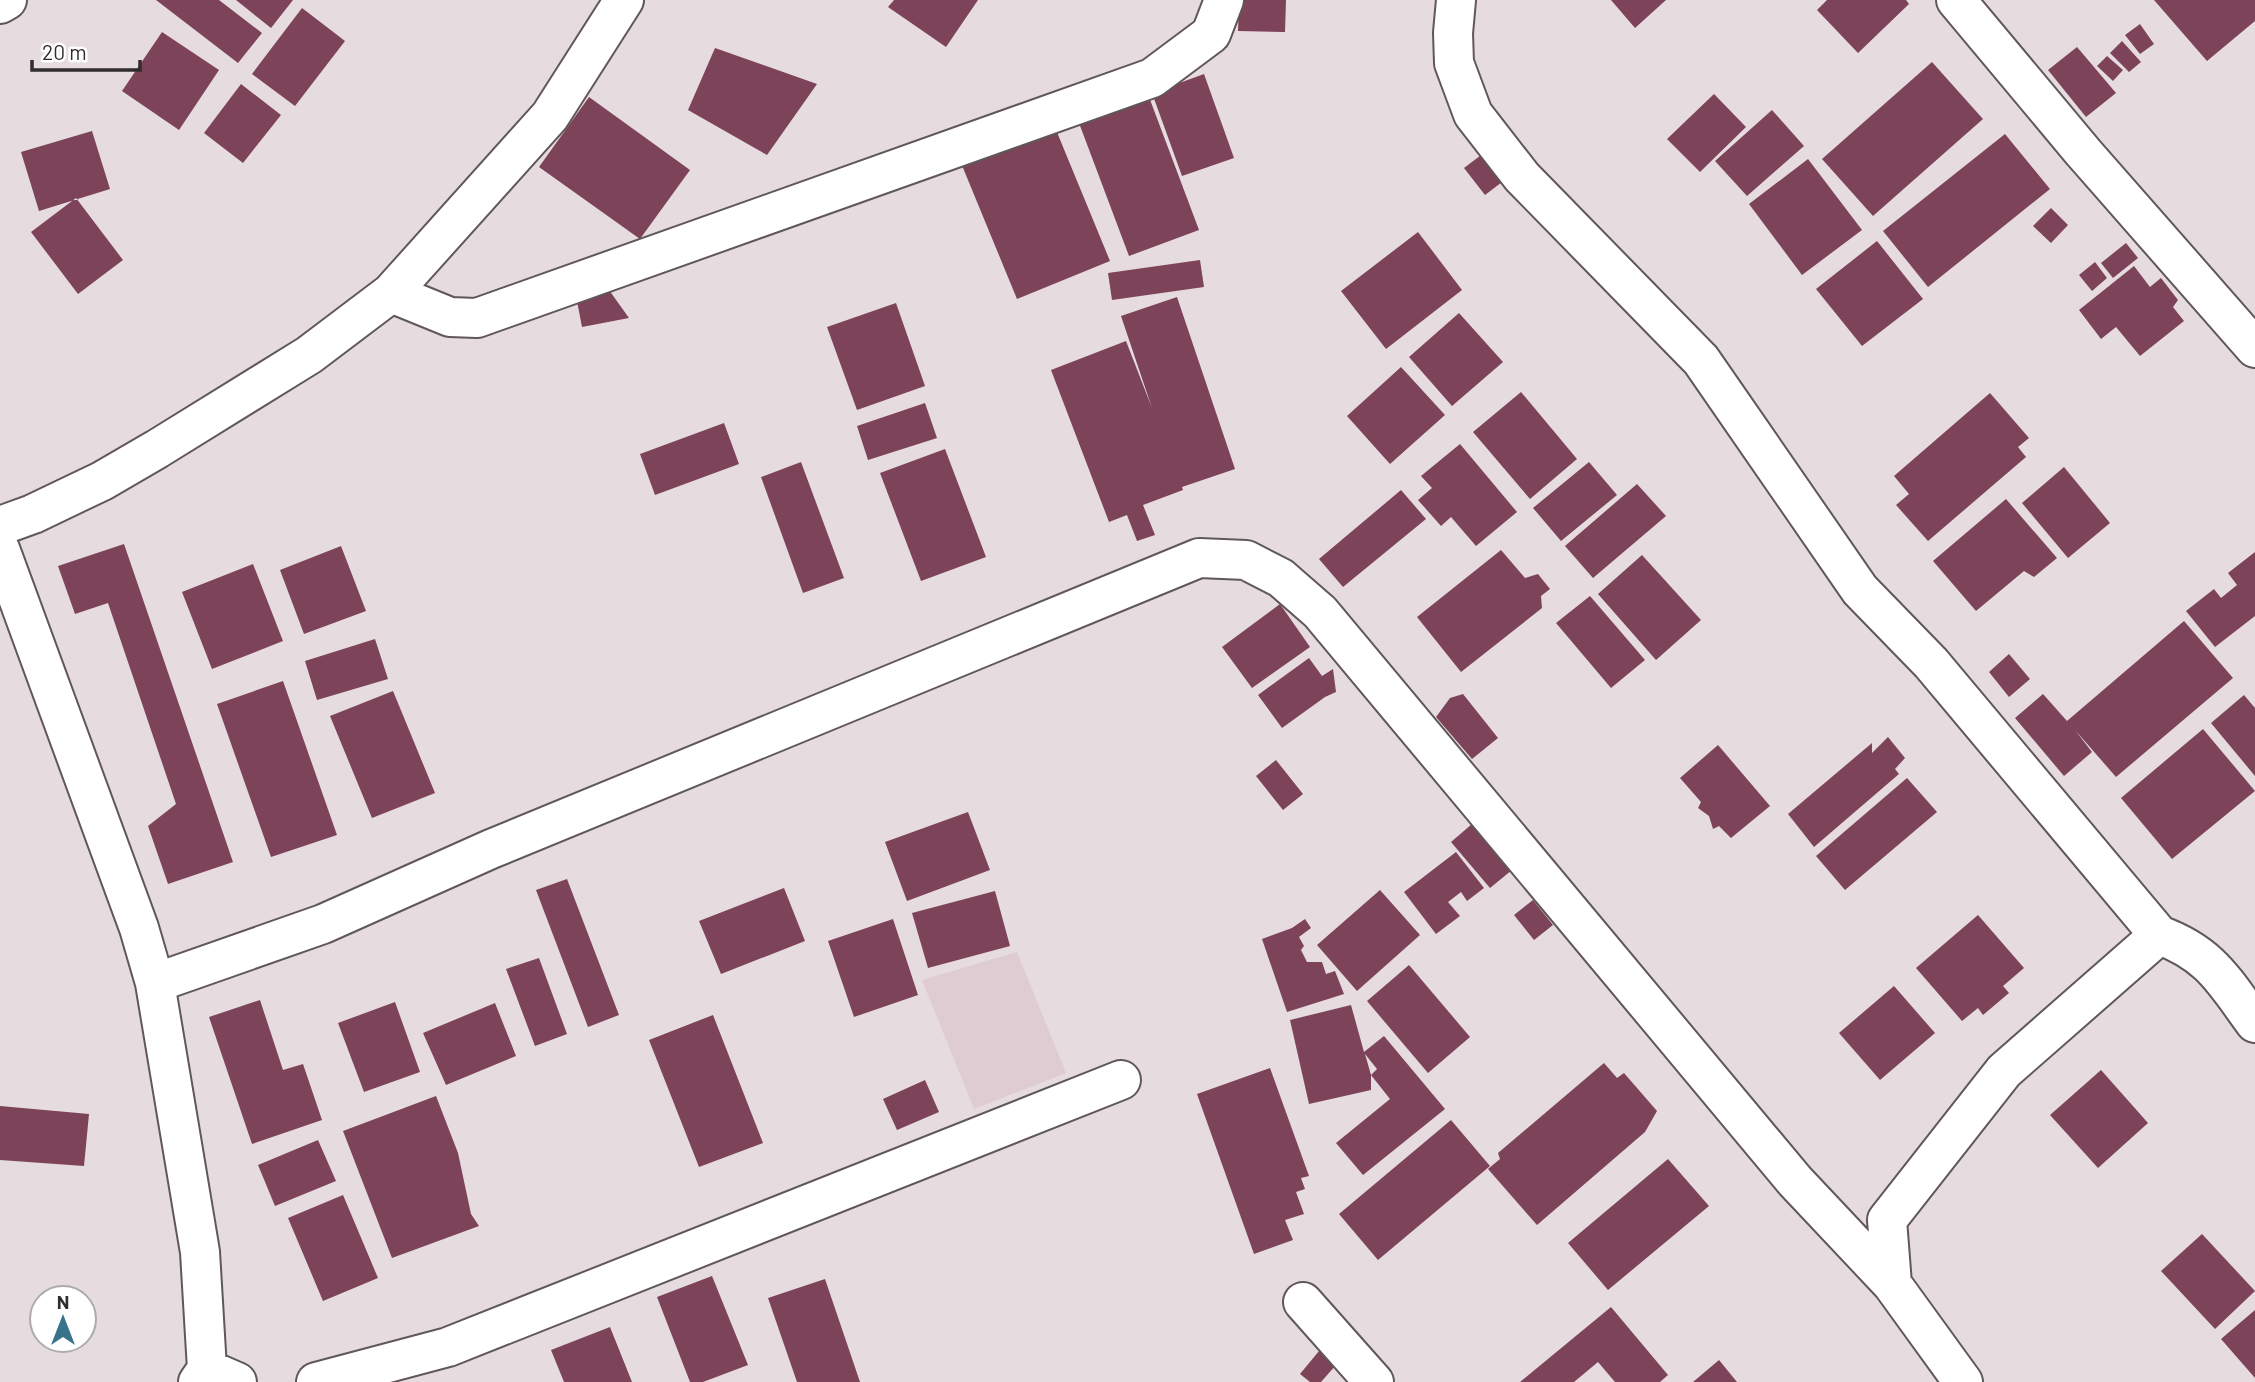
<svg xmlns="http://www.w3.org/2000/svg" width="2255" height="1382" font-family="Barlow,sans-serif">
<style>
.built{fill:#deccd2}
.building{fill:#7d4358;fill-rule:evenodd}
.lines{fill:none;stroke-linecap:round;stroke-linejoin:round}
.minor-casing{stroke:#605759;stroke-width:42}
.minor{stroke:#fff;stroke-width:38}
</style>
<rect width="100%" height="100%" fill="#e6dbde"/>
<path class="built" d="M1017 952 1066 1073 974 1109 922 980Z"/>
<path class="building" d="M156 0H219L262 33 238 63Z
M236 0H293L271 28Z
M894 0H978L946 47 888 7Z
M1239 0H1286L1285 32 1238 31Z
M1611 0H1666L1635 28Z
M1827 0H1906L1909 4 1858 53 1817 10Z
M2154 0H2255V21L2207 61Z
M302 8 345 41 295 106 252 74Z
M2140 24 2154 44 2140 54 2125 35Z
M162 32 219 70 179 130 122 91Z
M2122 41 2141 62 2129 72 2110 53Z
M2077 47 2116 93 2086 117 2048 70Z
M715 48 817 84 767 155 688 110Z
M2107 56 2123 70 2113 81 2097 66Z
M1932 62 1983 119 1873 216 1822 159Z
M1204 74 1234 158 1182 176 1152 93Z
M241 84 281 115 243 163 204 133Z
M1146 89 1199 230 1129 256 1076 115Z
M1714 94 1746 127 1700 172 1667 139Z
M589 97 690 170 640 239 539 167Z
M1772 110 1804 146 1747 196 1715 161Z
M1054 125 1110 261 1017 299 961 163Z
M92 131 110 189 39 211 21 152Z
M2005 134 2050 189 1928 287 1883 231Z
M1489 149 1510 176 1485 195 1464 168Z
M1808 159 1862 230 1802 275 1749 204Z
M76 198 123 260 78 294 31 232Z
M2051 208 2068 225 2051 243 2033 226Z
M1418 232 1462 290 1386 349 1341 291Z
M1877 241 1923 299 1862 346 1816 289Z
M2126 243 2138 258 2113 278 2101 263Z
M1200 260 1204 287 1112 300 1108 273Z
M2095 262 2107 278 2092 291 2079 275Z
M2134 266 2150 287 2161 278 2178 300 2173 307 2184 321 2140 356 2116 327 2101 339 2079 310Z
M609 290 629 318 582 327 576 296Z
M1177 297 1235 469 1182 487 1183 490 1143 505 1155 535 1137 541 1127 515 1109 522 1051 370 1126 341 1152 408 1121 316Z
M896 303 925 386 857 410 827 327Z
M1459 313 1503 362 1452 406 1409 357Z
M1401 367 1445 415 1390 464 1347 416Z
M1521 392 1577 459 1530 499 1473 432Z
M1990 393 2029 438 2018 447 2026 457 1928 541 1896 505 1909 494 1894 476Z
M925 403 937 438 868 460 857 426Z
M724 423 739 464 655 495 640 454Z
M1460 444 1517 512 1476 546 1451 517 1441 526 1418 500 1432 488 1421 476Z
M945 449 986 557 921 581 880 473Z
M801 462 844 578 803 593 761 477Z
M1589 462 1617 495 1561 541 1533 508Z
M2064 467 2110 523 2068 558 2022 503Z
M1637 484 1666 516 1593 578 1565 546Z
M1401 490 1426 519 1343 587 1319 559Z
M2006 499 2057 558 2034 577 2024 571 1976 611 1933 561Z
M124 544 233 862 168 884 148 826 176 804 108 603 75 614 58 566Z
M341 546 366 611 304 634 280 570Z
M1501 550 1525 578 1538 574 1550 589 1541 596 1542 608 1461 672 1417 617Z
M2255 552V616L2215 647 2186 611 2214 589 2221 598 2237 585 2228 573Z
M1642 555 1701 620 1656 660 1598 594Z
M253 564 283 641 212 669 182 592Z
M1590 596 1645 660 1611 688 1556 623Z
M1280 604 1310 647 1252 688 1222 647Z
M2184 621 2233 678 2116 777 2075 730 2092 752 2064 776 2015 718 2043 694 2067 721Z
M375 639 388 679 317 700 305 661Z
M2009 654 2030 679 2009 697 1989 672Z
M1309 658 1322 676 1333 669 1336 692 1325 697 1282 728 1258 695Z
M283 681 337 835 271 857 217 704Z
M393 691 435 793 372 818 330 716Z
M1463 694 1498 738 1472 759 1436 717 1450 698Z
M2244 695 2255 708V776L2211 723Z
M2203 729 2255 791 2172 859 2121 798Z
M1888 737 1905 758 1895 769 1899 774 1814 847 1788 814 1872 743V753Z
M1718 745 1770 806 1731 838 1719 826 1713 829 1709 816 1698 808 1701 802 1680 778Z
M1276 760 1303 794 1283 810 1256 776Z
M1907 778 1937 812 1845 890 1816 856Z
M968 812 990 870 907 901 885 842Z
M1472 824 1512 870 1490 888 1451 842Z
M1456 852 1484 888 1467 901 1461 892 1448 902 1460 916 1436 934 1404 892Z
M567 879 619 1015 588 1027 536 890Z
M784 888 805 941 721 974 699 921Z
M1380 890 1420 935 1357 991 1317 945Z
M995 891 1010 946 928 968 912 913Z
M1533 900 1553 925 1534 940 1514 915Z
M1978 915 2024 968 2003 986 2009 993 1983 1015 1978 1008 1962 1021 1916 968Z
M893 919 918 995 854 1017 828 941Z
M1305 919 1311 928 1299 937 1304 946 1301 950 1307 962H1322L1326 974 1335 971 1344 994 1287 1012 1262 939 1292 928Z
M539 958 567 1034 535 1046 506 969Z
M1409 965 1470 1037 1428 1073 1367 1001Z
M1894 986 1935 1033 1880 1080 1839 1033Z
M260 1000 283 1070 303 1064 322 1120 252 1144 209 1017Z
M395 1002 420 1072 364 1092 338 1023Z
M495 1003 516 1056 446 1085 423 1033Z
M1351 1005 1364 1052 1384 1036 1445 1109 1363 1175 1336 1143 1390 1099 1371 1075V1090L1309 1104 1290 1020ZM1365 1054 1377 1069 1371 1075Z
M713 1015 763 1143 699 1167 649 1040Z
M1604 1063 1617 1078 1624 1073 1657 1111 1645 1132 1537 1225 1488 1169 1500 1159 1498 1153Z
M1270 1068 1309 1176 1301 1178 1305 1189 1296 1192 1304 1214 1285 1220 1293 1240 1254 1254 1197 1094Z
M2101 1070 2148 1123 2098 1168 2050 1115Z
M925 1080 939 1112 897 1130 883 1099Z
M436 1096 458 1153 471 1214 479 1226 392 1258 343 1131Z
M0 1106 89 1114 84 1166 0 1160Z
M1451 1120 1490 1166 1378 1260 1339 1214Z
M318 1140 336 1181 275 1206 258 1165Z
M1668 1159 1709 1206 1608 1290 1568 1243Z
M343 1195 378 1278 323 1301 288 1218Z
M2202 1234 2255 1291 2215 1329 2161 1271Z
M712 1276 748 1365 703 1382H690L657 1297Z
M825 1279 860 1382H797L768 1298Z
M1611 1307 1668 1375 1660 1382H1615L1598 1362 1574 1382H1520Z
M2255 1310V1378L2221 1339Z
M610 1327 632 1382H564L551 1350Z
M1319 1351 1336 1365 1321 1382H1310L1300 1374Z
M1719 1360 1737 1382H1693Z"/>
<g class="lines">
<g class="minor-casing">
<path id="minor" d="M1456 0 1453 33 1454 63 1473 114 1522 177 1701 360 1860 590 1931 663 2159 935C2211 954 2224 981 2255 1023
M1956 0 2083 152 2255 348
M0 4 7 0
M391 293 450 317 477 318 1152 78 1211 34 1224 0
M0 526 33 514 102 481 157 449 309 355 391 293 550 116 624 0
M0 549 139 928 155 983 200 1252 207 1369 198 1382
M155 983 323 924 491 849 1199 558 1246 560 1281 578 1320 612 1795 1181 1892 1284 1963 1382
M1892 1284 1887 1220 2004 1071 2159 935
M1303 1302 1374 1382
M207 1369 237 1382
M316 1382 448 1347 1121 1080"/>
</g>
<use href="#minor" class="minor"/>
</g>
<g transform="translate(63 1319)"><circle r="33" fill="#ffffff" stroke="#adabab" stroke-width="2"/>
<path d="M0-5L12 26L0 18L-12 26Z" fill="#38738b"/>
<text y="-10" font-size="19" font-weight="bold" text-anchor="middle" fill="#312d2e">N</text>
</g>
<path d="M32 60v10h108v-10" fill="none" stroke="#312d2e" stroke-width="3.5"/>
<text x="42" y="60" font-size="21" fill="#312d2e" stroke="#ffffff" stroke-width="5" paint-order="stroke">20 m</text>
</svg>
